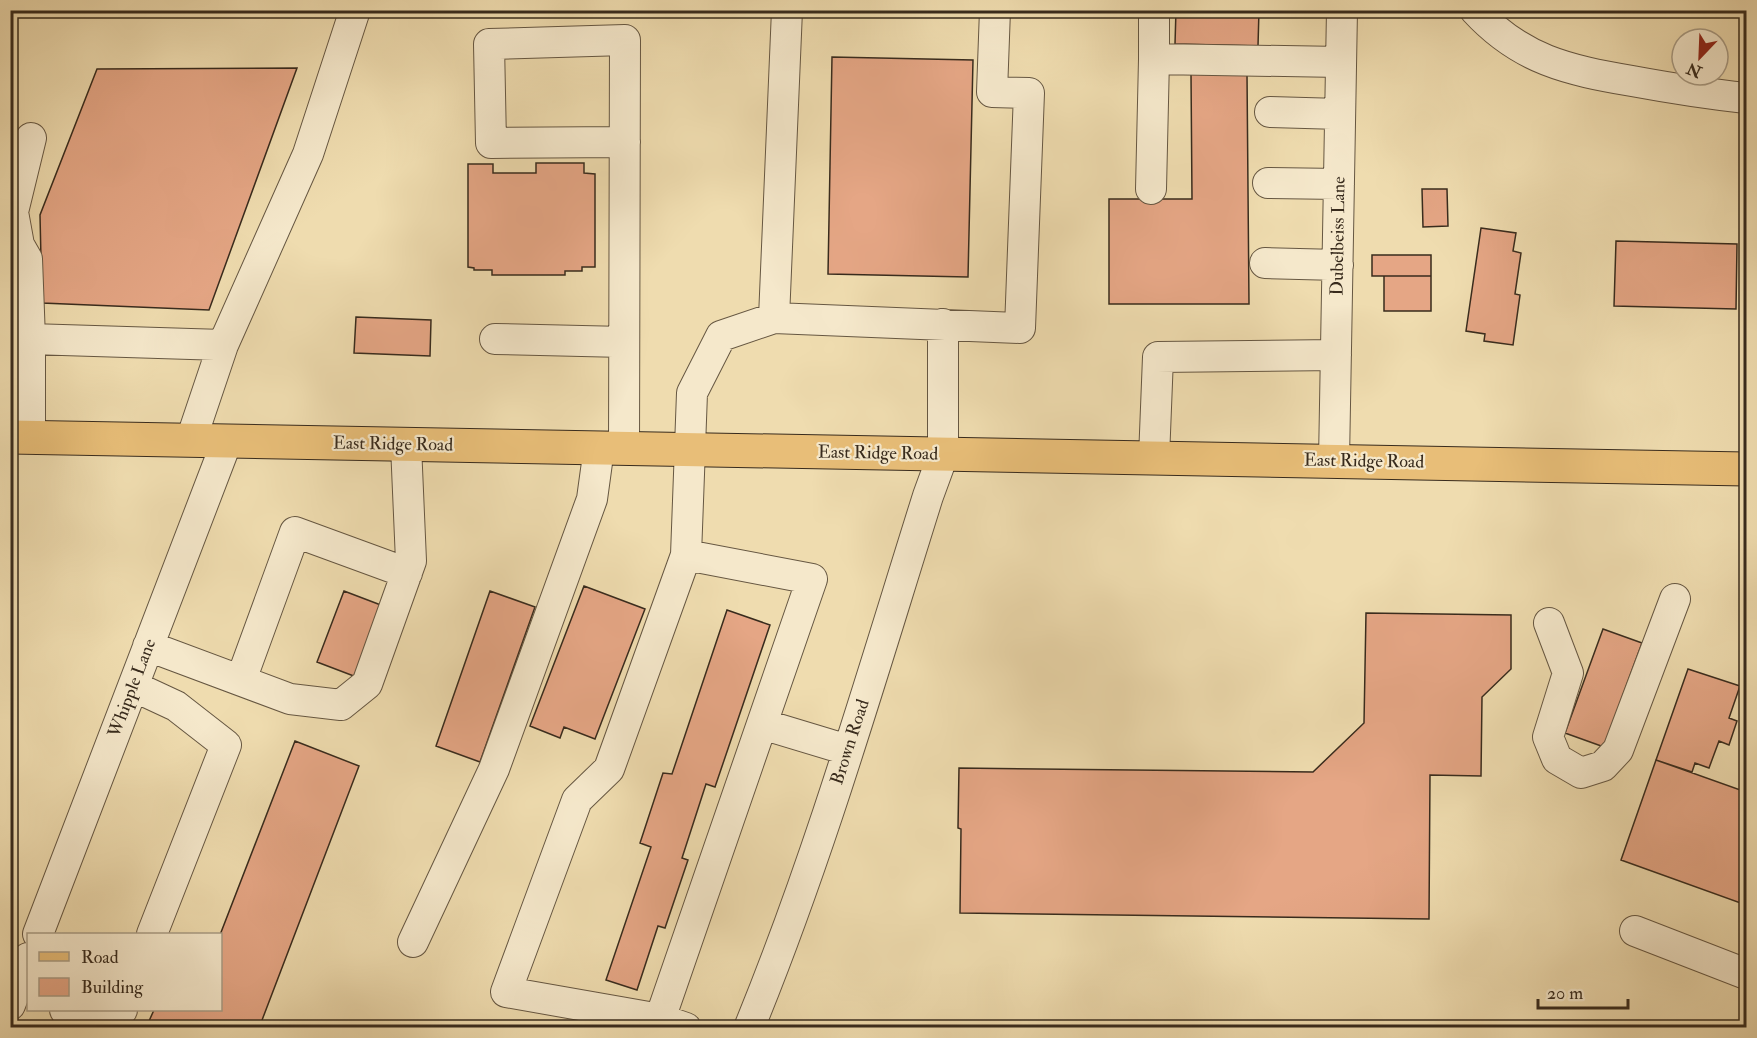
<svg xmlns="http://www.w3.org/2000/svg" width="1757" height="1038" font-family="'IM FELL Double Pica',serif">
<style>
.building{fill:#e5a685;stroke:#382b1d;stroke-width:1.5}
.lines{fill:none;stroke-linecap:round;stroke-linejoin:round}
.minor-casing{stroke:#665742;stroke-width:32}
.major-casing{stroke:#382b1d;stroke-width:35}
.minor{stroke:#f5e8cb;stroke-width:30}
.major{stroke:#e8be78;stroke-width:33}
.labels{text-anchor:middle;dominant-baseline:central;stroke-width:4.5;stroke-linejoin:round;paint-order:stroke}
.street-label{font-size:18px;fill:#382b1d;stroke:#f5e8cb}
</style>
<rect width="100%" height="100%" fill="#efdcaf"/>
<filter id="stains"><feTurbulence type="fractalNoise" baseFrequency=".00333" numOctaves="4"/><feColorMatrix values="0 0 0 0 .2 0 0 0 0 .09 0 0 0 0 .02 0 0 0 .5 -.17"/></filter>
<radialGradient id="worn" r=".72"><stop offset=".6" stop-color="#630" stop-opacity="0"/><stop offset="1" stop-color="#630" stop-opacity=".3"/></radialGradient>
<path class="building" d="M1176 10H1259L1258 46 1175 44Z
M832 57 973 60 968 277 828 274Z
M297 68 209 310 42 303 40 215 97 69Z
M1191 74H1247L1249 304H1109V199H1192Z
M536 163H584V173L595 174V267H582V271H565V275H492V270H474V268L468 267V164H493V173H536Z
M1422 189H1447L1448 226 1423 227Z
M1481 228 1516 233 1513 251 1521 253 1515 294 1520 295 1513 345 1484 341 1485 334 1466 331Z
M1616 241 1737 244 1736 309 1614 306Z
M1372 255H1431V276H1372Z
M1384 276H1431V311H1384Z
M356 317 431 320 430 356 354 353Z
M584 586 645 609 595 739 564 727 560 738 530 726Z
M344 591 386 607 359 678 317 662Z
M490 591 535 607 480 762 436 746Z
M727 610 770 625 715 787 706 784 682 858 688 860 665 928 658 926 637 990 606 980 651 847 640 843 663 773 672 774Z
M1366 613 1511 615V669L1482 697 1481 776 1430 775 1429 919 960 913 961 829 958 828 959 768 1313 772 1364 723Z
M1603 629 1642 643 1604 747 1565 733Z
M1688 669 1740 686 1729 718 1737 721 1729 745 1719 741 1709 768 1695 763 1692 772 1656 760Z
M295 741 359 766 259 1028H166L149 1021 154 1010H220V935Z
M1656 760 1746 792V905L1621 860Z"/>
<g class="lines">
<g class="minor-casing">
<path id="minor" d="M787 10 774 318 1020 328 1029 93 992 92 995 10
M1475 10C1521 60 1568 70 1632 81 1670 88 1708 94 1746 98
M1154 59V10
M1270 112 1340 114
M1268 183 1339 184
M1151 189 1154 59 1341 62
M1265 263 1338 265
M30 339 27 259 19 245 13 212 31 138
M495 339 624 342
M30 438V339L223 345
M191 440 223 345 308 154 355 10
M624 449 625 40 489 44 491 143 625 142
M1154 458 1158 357 1336 355
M1334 461 1342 10
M1549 623 1568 673 1548 737 1557 759 1581 773 1603 766 1618 750 1675 599
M148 646 290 699 341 705 367 684 411 561 406 445
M241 680 295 532 407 573
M133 686 176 706 226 745 152 934
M762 724 848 750
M1635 931 1746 974
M38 934 227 441
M413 942 494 769 592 499 599 448
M10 1005 28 958
M65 1010 81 1015 122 1010
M660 1019 812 579 686 555
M686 1028 660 1019 506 992 577 800 609 769 686 555 692 393 721 336 774 318
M749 1028C820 855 872 674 928 496L943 455V324"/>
</g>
<g class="major-casing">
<path id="major" d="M10 437 1746 469"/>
</g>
<use href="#minor" class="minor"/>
<use href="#major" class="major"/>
</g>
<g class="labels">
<g class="street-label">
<text transform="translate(1338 236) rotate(-89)">Dubelbeiss Lane</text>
<text transform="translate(393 444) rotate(1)">East Ridge Road</text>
<text transform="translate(878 453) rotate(1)">East Ridge Road</text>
<text transform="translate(1364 461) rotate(1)">East Ridge Road</text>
<text transform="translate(132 688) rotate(-69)">Whipple Lane</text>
<text transform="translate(850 742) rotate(-72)">Brown Road</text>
</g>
</g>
<rect width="1757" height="1038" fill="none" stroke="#efdcaf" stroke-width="36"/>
<rect x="12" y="12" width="1733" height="1014" fill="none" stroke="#382b1d" stroke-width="3"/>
<rect x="18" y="18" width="1721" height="1002" fill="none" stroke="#382b1d" stroke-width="1.5"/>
<rect x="27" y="933" width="195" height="78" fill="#f5e8cb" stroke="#a99c85" stroke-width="1.5"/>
<rect x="39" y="952" width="30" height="9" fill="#e8be78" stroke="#a99c85" stroke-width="1.5"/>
<text x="81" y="963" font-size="18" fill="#382b1d">Road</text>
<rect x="39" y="978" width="30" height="18" fill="#e5a685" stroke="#a99c85" stroke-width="1.5"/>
<text x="81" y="993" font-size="18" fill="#382b1d">Building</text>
<g transform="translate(1700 57) rotate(203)"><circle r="28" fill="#f5e8cb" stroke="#a99c85" stroke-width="1.5"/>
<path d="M0-4.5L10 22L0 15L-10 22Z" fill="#8f2418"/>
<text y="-9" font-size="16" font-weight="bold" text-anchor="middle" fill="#382b1d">N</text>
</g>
<path d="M1538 999v9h90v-9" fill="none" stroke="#382b1d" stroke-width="3"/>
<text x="1547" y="999" font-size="18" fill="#382b1d" stroke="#f5e8cb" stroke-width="4.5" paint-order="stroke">20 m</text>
<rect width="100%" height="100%" filter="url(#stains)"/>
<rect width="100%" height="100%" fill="url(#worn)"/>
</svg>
